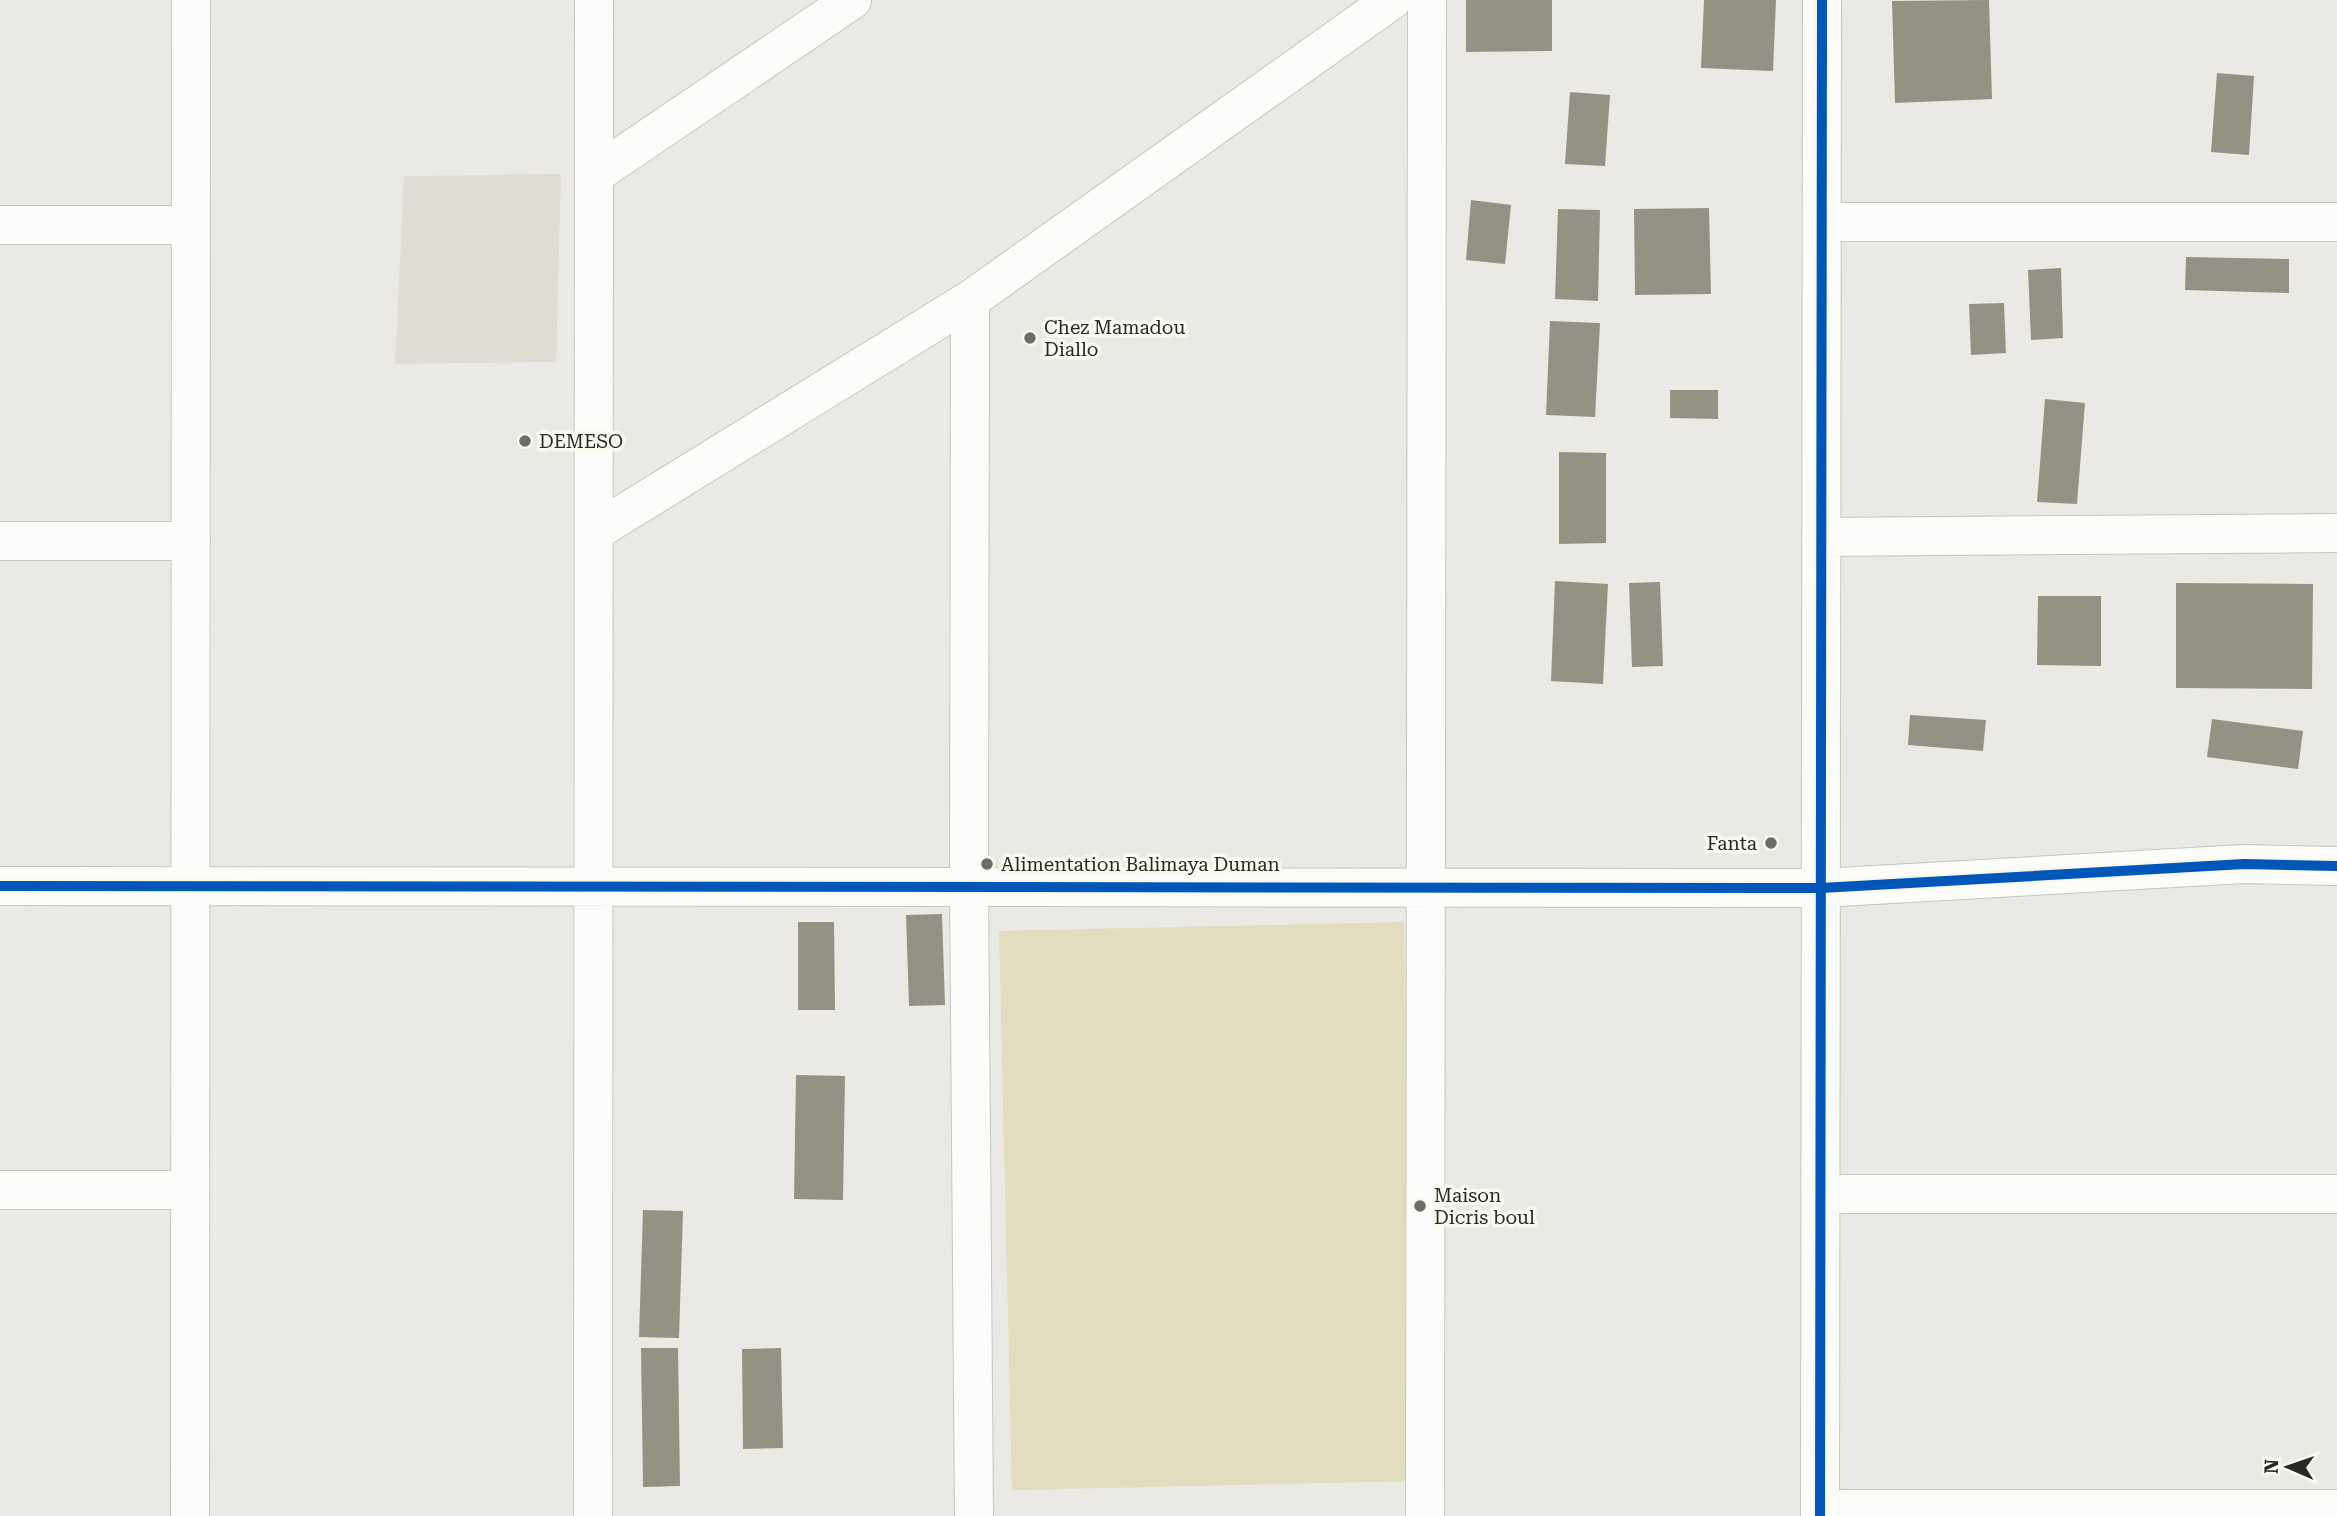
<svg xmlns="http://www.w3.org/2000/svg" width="2337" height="1516" font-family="'Roboto Serif',serif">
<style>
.built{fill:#dfddd2}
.green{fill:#e2ddbe}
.building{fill:#949283}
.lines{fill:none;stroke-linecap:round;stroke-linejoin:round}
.minor-casing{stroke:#c7c6c2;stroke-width:40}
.minor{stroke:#fcfcfb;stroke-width:38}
.cycleway-casing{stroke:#faf9ee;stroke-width:15}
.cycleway{stroke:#0057b8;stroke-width:10}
.poi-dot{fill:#6d6c68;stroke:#faf9ee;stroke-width:2.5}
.labels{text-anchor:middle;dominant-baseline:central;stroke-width:7;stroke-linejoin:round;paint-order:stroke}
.poi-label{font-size:19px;fill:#292925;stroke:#faf9ee;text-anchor:start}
</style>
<rect width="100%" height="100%" fill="#eae9e4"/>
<path class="built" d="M561 174 556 362 395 364 404 176Z"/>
<path class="green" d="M1404 922 1416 1481 1012 1490 999 931Z"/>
<path class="building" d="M1466 0H1552V51L1466 52Z
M1704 0H1776L1773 71 1701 68Z
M1989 0 1992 99 1895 103 1892 1Z
M2217 73 2254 76 2249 155 2211 152Z
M1570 92 1610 95 1605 166 1565 164Z
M1471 200 1511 205 1505 264 1466 260Z
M1709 208 1711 294 1635 295 1634 209Z
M1558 209 1600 210 1598 301 1555 299Z
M2186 257 2289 259V293L2185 290Z
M2061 268 2063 338 2031 340 2028 270Z
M2004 303 2006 353 1971 355 1969 304Z
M1550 321 1600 323 1595 417 1546 415Z
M1670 390H1718V419L1670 418Z
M2045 399 2085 403 2077 504 2037 502Z
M1559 452 1606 453V543L1559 544Z
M1555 581 1608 584 1603 684 1551 681Z
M1660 582 1663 666 1632 667 1629 583Z
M2176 583 2313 584 2312 689 2176 688Z
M2038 596H2101V666L2037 665Z
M1910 715 1986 720 1983 751 1908 745Z
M2212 719 2303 731 2298 769 2207 757Z
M942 914 945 1005 909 1006 906 915Z
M798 922H834L835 1010H798Z
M796 1075 845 1076 843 1200 794 1199Z
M643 1210 683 1211 679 1338 639 1337Z
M641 1348H678L680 1486 643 1487Z
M781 1348 783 1448 743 1449 742 1349Z"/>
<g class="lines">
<g class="minor-casing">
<path id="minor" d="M594 175 852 0
M1822 222H2337
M0 225H191
M970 300 969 887 974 1516
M594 532 970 300 1392 0
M1821 537 2337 533
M0 541H191
M0 886 1821 888 2244 864 2337 866
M0 1190H190
M1821 1194H2337
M1820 1509H2337
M190 1516 191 0
M593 1516 594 0
M1425 1516 1427 0
M1820 1516 1822 0"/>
</g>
<use href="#minor" class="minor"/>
<g class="cycleway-casing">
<path id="cycleway" d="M0 886 1821 888 2244 864 2337 866
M1820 1516 1822 0"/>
</g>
<use href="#cycleway" class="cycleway"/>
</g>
<g class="poi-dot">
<circle cx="1030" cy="338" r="7"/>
<circle cx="525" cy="441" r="7"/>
<circle cx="1771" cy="843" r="7"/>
<circle cx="987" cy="864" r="7"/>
<circle cx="1420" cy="1206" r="7"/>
</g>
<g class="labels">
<g class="poi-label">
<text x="1044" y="327">Chez Mamadou<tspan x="1044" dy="22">Diallo</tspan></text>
<text x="539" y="441">DEMESO</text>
<text x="1757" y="843" text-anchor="end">Fanta</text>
<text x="1001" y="864">Alimentation Balimaya Duman</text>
<text x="1434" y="1195">Maison<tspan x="1434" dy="22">Dicris boul</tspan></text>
</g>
</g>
<g transform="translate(2288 1467) rotate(272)" stroke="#faf9ee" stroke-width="5" paint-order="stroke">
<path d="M0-5L12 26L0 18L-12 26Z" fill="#292925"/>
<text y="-10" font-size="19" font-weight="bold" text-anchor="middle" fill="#292925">N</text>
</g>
</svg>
